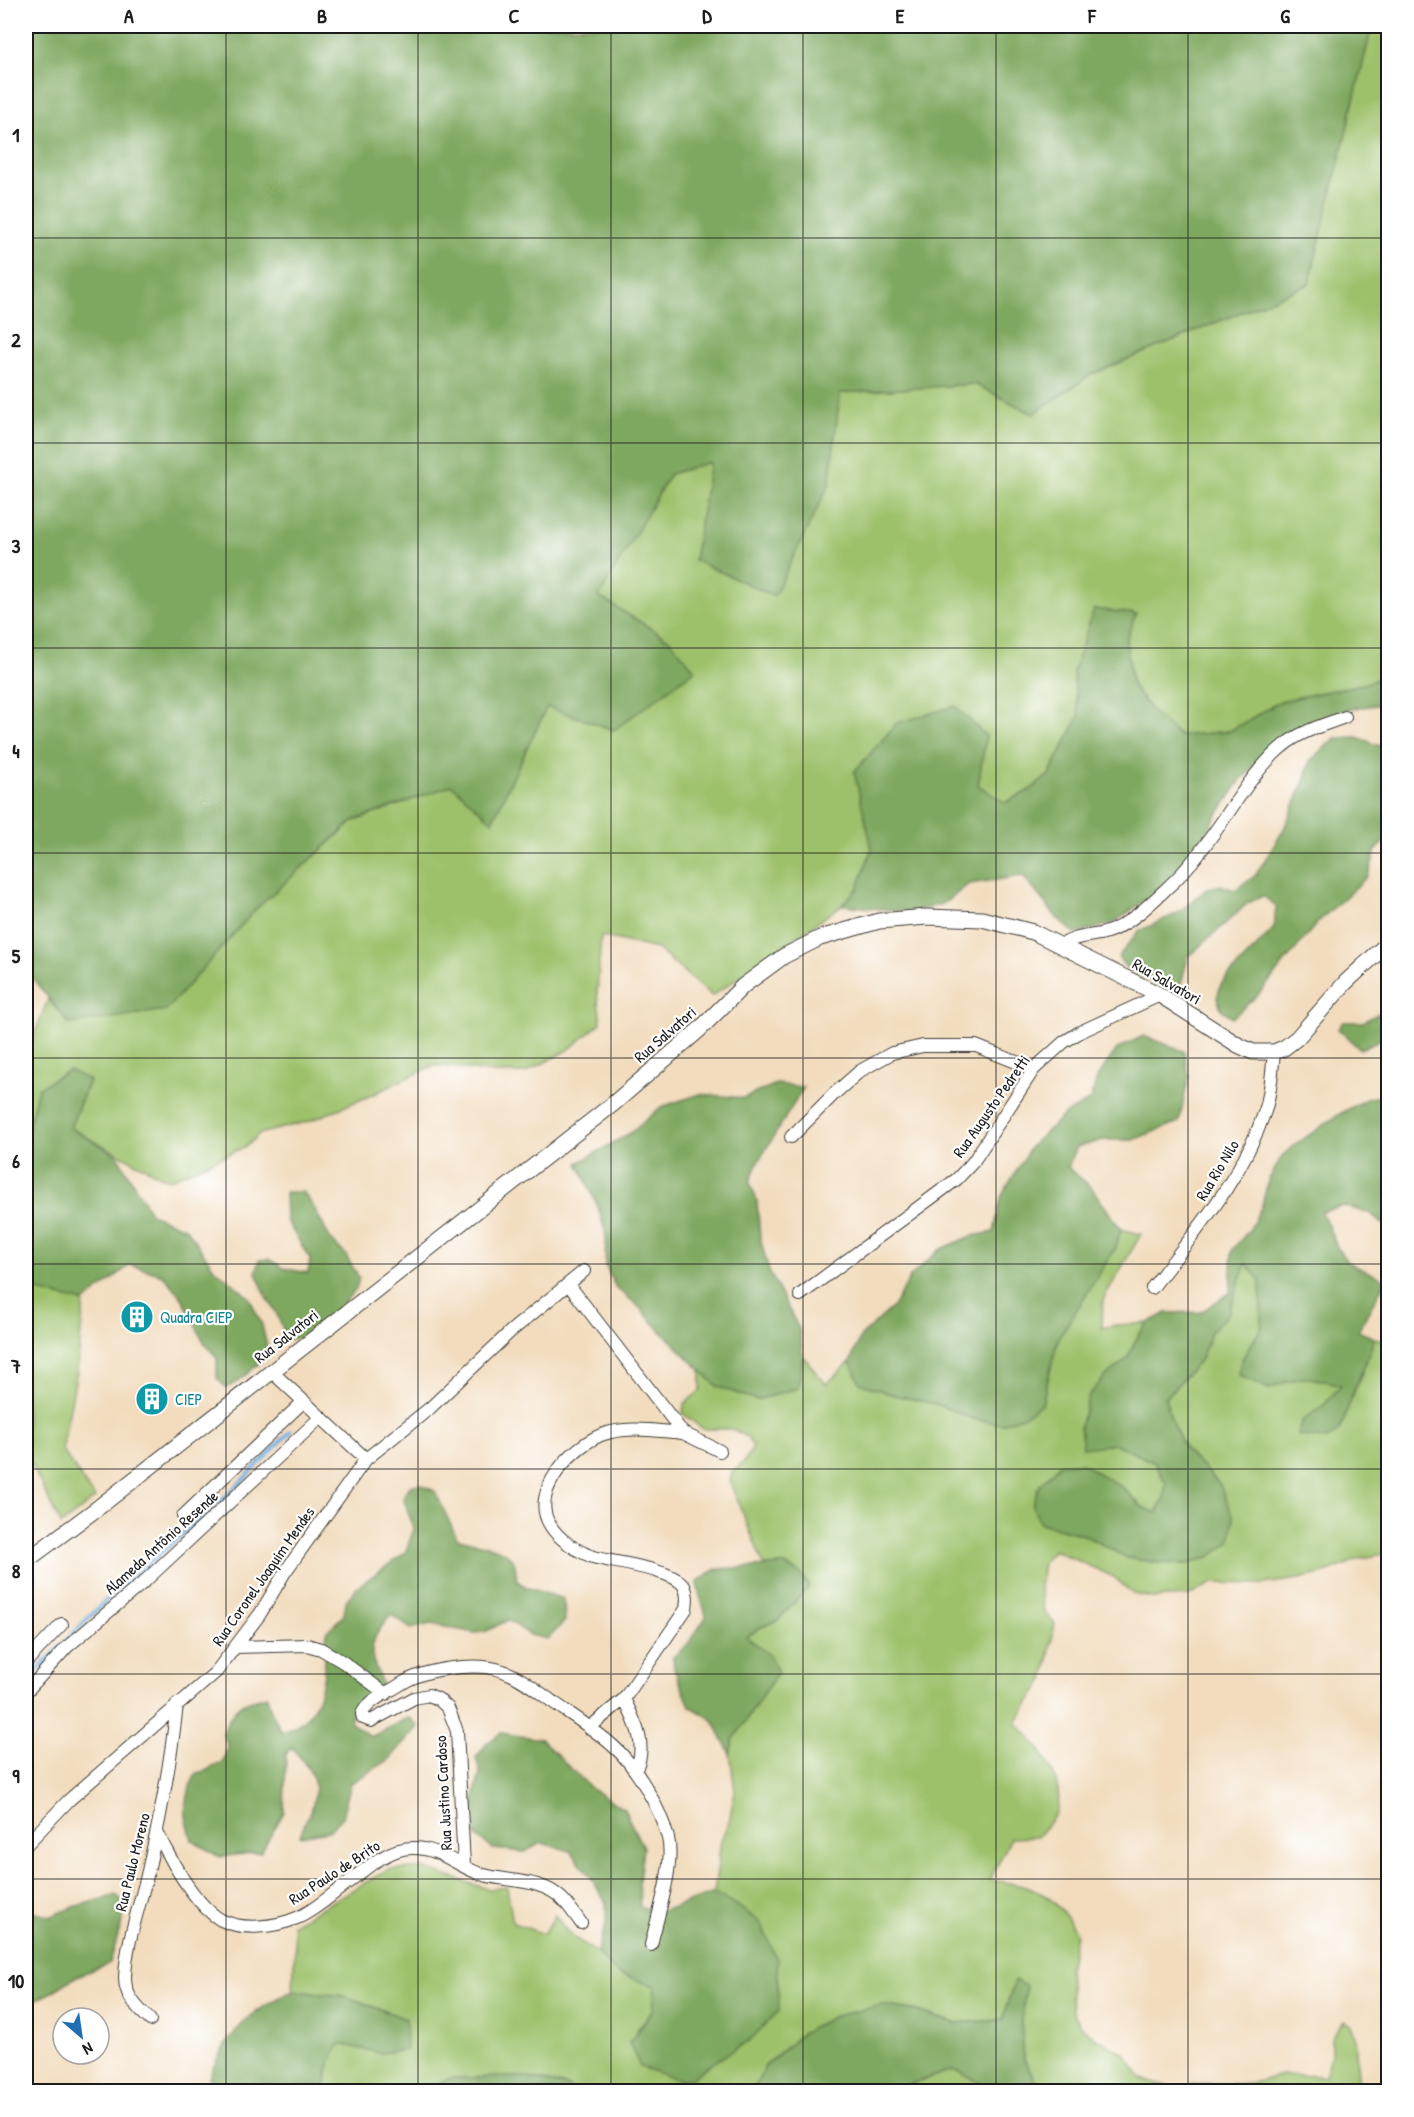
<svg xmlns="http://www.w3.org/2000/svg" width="1414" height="2117" font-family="'Patrick Hand',sans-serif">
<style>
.green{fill:#9dc16b;stroke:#5c6e44;stroke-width:1.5}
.forest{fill:#7ea75f;stroke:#4d623e;stroke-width:1.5}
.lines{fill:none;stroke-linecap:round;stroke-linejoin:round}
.stream{stroke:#67abdc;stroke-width:4}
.minor-casing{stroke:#3c3934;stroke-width:14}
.tertiary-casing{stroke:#3c3934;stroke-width:17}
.minor{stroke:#fff;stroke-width:12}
.tertiary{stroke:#fff;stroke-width:15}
.grid{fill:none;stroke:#1c1c1c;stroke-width:1.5;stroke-opacity:0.55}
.labels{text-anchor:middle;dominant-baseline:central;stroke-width:4.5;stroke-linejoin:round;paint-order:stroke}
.street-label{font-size:16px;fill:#1c1c1c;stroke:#fff}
.culture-label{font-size:16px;fill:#0d838f;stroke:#fff;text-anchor:start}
.neatline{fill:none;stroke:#1c1c1c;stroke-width:2}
.grid-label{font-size:20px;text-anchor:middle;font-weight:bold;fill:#1c1c1c}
</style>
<rect width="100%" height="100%" fill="#fff"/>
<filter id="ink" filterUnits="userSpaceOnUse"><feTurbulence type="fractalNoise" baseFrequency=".0167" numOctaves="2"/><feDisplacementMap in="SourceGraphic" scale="12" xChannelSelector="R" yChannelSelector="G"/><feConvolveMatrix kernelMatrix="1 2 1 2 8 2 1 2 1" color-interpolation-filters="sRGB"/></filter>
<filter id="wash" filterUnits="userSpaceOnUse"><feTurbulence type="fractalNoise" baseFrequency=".008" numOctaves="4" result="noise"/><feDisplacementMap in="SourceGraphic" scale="24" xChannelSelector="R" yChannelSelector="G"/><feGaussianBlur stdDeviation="1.35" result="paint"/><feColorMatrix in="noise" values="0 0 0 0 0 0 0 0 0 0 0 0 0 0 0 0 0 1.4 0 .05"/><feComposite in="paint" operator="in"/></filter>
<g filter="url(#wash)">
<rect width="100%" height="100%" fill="#f2dcbd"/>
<path class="green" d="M1372 26H1388V675L1367 683 1281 701 1230 731 1180 736 1154 714 1132 685 1126 640 1073 672 1079 716 1049 775 1030 790 1005 803 978 785 986 736 865 815 872 848 858 888 842 905 712 996 657 949 601 936 597 994 601 1023 568 1050 525 1073H496L434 1065 374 1094 310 1121 259 1134 247 1146 168 1180 70 1128 89 1081 38 1088 26 1138V1056L48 999 69 1024 257 908 354 821 452 785 492 821 547 706 614 730 670 640 598 597 670 474 711 461 829 485 840 393 975 384 1033 414 1092 374 1309 284Z
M1121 1229 1141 1234 1103 1300 1102 1328 1116 1325 1148 1323 1138 1336 1127 1359 1105 1377 1083 1447 1116 1444 1155 1463 1166 1484 1164 1500 1156 1513 1142 1507 1122 1487 1040 1523 1084 1535 1128 1558 1160 1563 1188 1564 1220 1485 1187 1452 1173 1425 1165 1398 1201 1359 1211 1332 1228 1313 1246 1262 1260 1281 1262 1327 1241 1361 1268 1389C1301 1375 1308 1375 1341 1385L1324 1405 1302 1421 1340 1430C1350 1399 1365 1370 1374 1338L1386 1340 1388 1337V1553L1359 1559 1328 1572 1299 1579 1264 1584 1212 1583 1189 1596 1152 1598 1133 1594 1114 1577 1054 1550 1043 1562 1040 1588 1044 1612 1055 1624 1044 1680 1016 1723C1037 1742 1066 1781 1057 1810 1054 1819 1043 1829 1037 1837L1011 1838 990 1880C1032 1885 1057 1893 1076 1934L1069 1969 1072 2010 1081 2026 1096 2038 1124 2053 1142 2079 1177 2089 1193 2083 1249 2084 1281 2075 1325 2076 1331 2056V2038L1343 2021 1351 2025 1355 2036 1359 2091H1041L1024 2059 1021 2020 1026 1986 1015 1981 1002 2020 955 2023 918 2011 882 2005 801 2034 765 2066 753 2091H574L567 2086 524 2077 451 2078 415 2091H324L330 2062 340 2044 381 2053 406 2019 345 1996 293 1991 295 1943 293 1924 389 1869H425L488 1889 507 1887 513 1923 544 1934 555 1915 569 1934 597 1953 617 1973 655 1986 653 2010 637 2030 691 2078 703 2069 738 1906 714 1893 721 1840 729 1822 735 1791 730 1754 733 1740 759 1700 769 1655 747 1637 759 1628 778 1620 785 1565 764 1566 730 1482 732 1472 744 1462 753 1447 747 1437 732 1429H703L683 1414 684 1404 701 1390V1370L718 1387 757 1400 798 1388 803 1356 826 1384 850 1362 860 1383 894 1395 936 1404 973 1419 1042 1403 1058 1339 1116 1247Z
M26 1288 84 1302 77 1371 62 1450 95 1498 61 1525 26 1453Z
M952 2070C967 2073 978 2081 988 2091L889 2092Z"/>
<path class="forest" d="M26 26H1372L1309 284 1092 374 1033 414 975 384 840 393 829 485 774 596 694 560 710 462 670 474 599 597 670 640 695 670 614 730 547 707 492 821 452 785 353 821 257 908 166 1010 69 1024 26 970Z
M1094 609 1136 614 1126 640 1132 685 1154 714 1180 736 1230 731 1281 701 1367 683 1388 675V703L1344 710 1323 720 1273 753 1242 778 1212 823 1195 852 1153 894 1114 923 1076 934 1057 918 1023 876 969 884 943 904 910 912 842 905 858 888 872 848 854 772 897 723 955 706 986 736 978 785 1005 803 1030 790 1049 775 1079 716 1073 672Z
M1357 737 1381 746 1388 756V838L1376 850 1368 876 1317 923 1259 994 1232 1018 1221 1009 1217 998 1221 984 1274 928 1276 906 1263 896 1248 903 1188 957 1178 995 1128 970 1118 957 1139 931 1178 913 1208 888 1221 885 1234 890 1255 876 1283 831 1303 784 1310 761 1335 738Z
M1388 1008V1036L1360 1049 1338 1029 1343 1022H1363Z
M1143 1036 1184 1051 1189 1076 1179 1122 1133 1140H1104L1077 1147 1068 1167 1091 1187 1121 1229 1116 1247 1058 1339 1042 1403 1024 1416 1002 1424 973 1419 936 1404 894 1395 860 1383 850 1362 861 1336 893 1307 911 1276 939 1250 972 1236 994 1232 1001 1197 1031 1146 1064 1115 1090 1100 1098 1076 1117 1049Z
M69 1070 89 1080 70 1128 117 1155 151 1214 187 1229 213 1267 249 1297 262 1325 269 1355 236 1383 226 1388 217 1378V1358L204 1342 182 1298 163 1275 130 1265 84 1302 26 1288V1138L38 1088Z
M776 1084 804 1087 758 1162 750 1182 757 1201 760 1238 769 1271 799 1329 803 1356 798 1388 757 1400 718 1387 662 1332 637 1305 616 1288 605 1265 606 1235 598 1207 578 1163 632 1132 661 1107 700 1094 744 1098Z
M1388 1095V1239L1386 1226 1369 1213 1342 1206 1322 1212 1338 1249 1347 1262 1386 1280 1358 1331 1374 1338 1369 1354 1356 1385 1340 1430 1327 1440 1297 1435 1302 1421 1324 1405 1341 1385C1309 1375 1299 1375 1269 1389L1239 1375 1241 1361 1262 1327 1260 1281 1246 1263 1228 1314 1211 1332 1201 1359 1165 1398 1173 1425 1187 1452 1220 1485 1234 1519 1230 1542 1210 1557 1188 1564 1160 1563 1128 1558 1084 1535 1040 1523 1032 1506 1039 1486 1060 1464 1081 1463 1122 1487 1142 1507 1156 1513 1164 1500 1166 1484 1155 1463 1116 1444 1083 1448 1080 1427 1089 1395 1105 1377 1127 1359 1138 1336 1148 1323 1166 1313 1201 1312 1230 1293 1232 1250 1250 1229 1262 1205 1268 1181 1282 1156 1296 1144 1341 1113 1368 1098Z
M285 1192H303L313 1206 331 1240 345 1254 359 1278 356 1289 338 1309 311 1332 302 1338 287 1339 276 1312 267 1298 256 1273 259 1260 269 1259 283 1268 308 1273 310 1259 286 1220Z
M419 1484 435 1491 457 1538C473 1544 507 1546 514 1562 516 1567 516 1575 517 1581L528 1588 564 1599 565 1621 548 1639 530 1635 508 1620 485 1632 474 1633 431 1624 411 1629 391 1615C379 1629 367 1643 374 1663 376 1670 380 1677 382 1685L356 1702 350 1722 371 1737 409 1717 418 1727 389 1760 351 1783 342 1817 329 1831 300 1836C303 1824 310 1815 313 1804 320 1777 307 1767 292 1747L286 1754 284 1812 261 1852 219 1857 192 1840 185 1812 190 1786 197 1773 205 1771 223 1762 228 1746 223 1734C233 1706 238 1703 267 1696L271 1711 282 1732C329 1717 323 1670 327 1631L344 1615 346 1601 357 1587 405 1553 414 1529 403 1497 410 1486Z
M785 1565 801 1574 809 1587 778 1620 759 1628 747 1637 769 1655 778 1672 733 1740 730 1754 713 1720 690 1706 674 1669 673 1657 688 1644 706 1617C704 1602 697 1597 698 1581L716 1569Z
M501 1733 541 1739 593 1790 624 1809 643 1848 639 1881 640 1907 659 1912 714 1893 738 1906 760 1922 777 1959 779 2011 750 2040 703 2069 691 2079H676L640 2067 629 2043 653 2010 655 1986 617 1973 597 1953 606 1924V1903L592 1879 571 1851 541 1843 525 1852 493 1849 476 1836 471 1810 480 1772 476 1758 487 1743Z
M116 1895 127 1904 110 1963 77 1976 52 1992 36 2000 26 1993V1910L50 1917 73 1907Z
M1015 1980 1026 1986 1021 2020 1024 2059 1041 2091H988C978 2081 967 2073 952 2070L889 2091H753L765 2067 801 2034 832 2017 882 2005 917 2011 955 2023 1002 2020Z
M293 1991 345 1996 406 2019V2050L381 2053 340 2044 330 2062 324 2091H205C219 2041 246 2012 293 1991Z
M524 2077 567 2086 574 2091H415L451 2078Z"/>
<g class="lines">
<path class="stream" d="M26 1682 105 1601 234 1489 291 1431"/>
</g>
</g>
<g filter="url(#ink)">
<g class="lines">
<g class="minor-casing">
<path id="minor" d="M1060 946C1074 936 1088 937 1104 933 1127 927 1150 904 1167 888 1197 862 1225 816 1249 783 1259 770 1270 756 1283 746 1301 731 1324 725 1345 717
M791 1137 834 1094 860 1071 892 1053 923 1046H976L1034 1069
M569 1285 683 1433 720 1451
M1152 1288C1195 1232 1242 1179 1265 1111 1271 1093 1272 1071 1274 1052
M800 1295 957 1179 973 1162 1034 1069 1064 1042 1080 1032 1160 995
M271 1371 366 1459
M183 1516 304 1401
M236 1647 307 1645 321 1649 343 1662 386 1694
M26 1662 62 1624
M26 1692 67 1647 145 1581 321 1417
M589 1728 624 1699
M635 1771C648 1746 636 1723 624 1699L686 1609C687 1601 688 1594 684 1586 673 1569 614 1563 593 1557 577 1551 559 1540 550 1525 529 1492 572 1447 601 1435 626 1425 657 1431 683 1433
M157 1832C170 1859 195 1905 221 1920 243 1931 275 1927 297 1918 314 1911 330 1896 346 1884 364 1870 388 1848 412 1848 440 1847 459 1868 484 1875 509 1882 542 1879 561 1898 569 1905 575 1915 581 1923
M26 1845 69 1800 216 1672 260 1614 285 1572 366 1459 430 1408 511 1331 584 1271
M464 1865 457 1731 448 1708 438 1699 429 1695 414 1698 371 1721 363 1718 362 1714C367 1701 389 1692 401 1684 424 1669 476 1661 503 1671 521 1677 537 1691 553 1702 573 1716 594 1729 612 1745 636 1765 660 1808 668 1838 675 1864 657 1918 651 1945
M150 2020C138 2008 125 1997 125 1978 126 1942 140 1906 148 1871 161 1815 171 1760 177 1704"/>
</g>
<g class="tertiary-casing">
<path id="tertiary" d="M26 1561 99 1507 613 1104 699 1030 743 986 784 956 820 938 879 921 927 917 982 919 1033 932 1160 995 1238 1045 1253 1052H1274L1284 1048 1297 1038 1345 983 1388 943"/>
</g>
<use href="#minor" class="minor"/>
<use href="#tertiary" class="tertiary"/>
</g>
</g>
<path class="grid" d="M226 26V2092M418 26V2092M611 26V2092M803 26V2092M996 26V2092M1188 26V2092M26 238H1388M26 443H1388M26 648H1388M26 853H1388M26 1058H1388M26 1264H1388M26 1469H1388M26 1674H1388M26 1879H1388"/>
<defs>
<g id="building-disc" transform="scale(1.725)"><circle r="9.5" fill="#0f9aa8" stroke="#fff"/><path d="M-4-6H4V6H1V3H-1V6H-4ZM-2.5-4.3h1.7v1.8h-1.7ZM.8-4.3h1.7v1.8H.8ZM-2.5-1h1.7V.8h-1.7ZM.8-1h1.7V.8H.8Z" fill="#fff"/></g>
</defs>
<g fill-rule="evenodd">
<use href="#building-disc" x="137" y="1317"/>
<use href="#building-disc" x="152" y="1399"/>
</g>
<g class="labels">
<g class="street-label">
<text transform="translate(1167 981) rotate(30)">Rua Salvatori</text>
<text transform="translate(665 1034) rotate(-41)">Rua Salvatori</text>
<text transform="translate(991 1106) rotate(-55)">Rua Augusto Pedretti</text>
<text transform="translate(1217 1170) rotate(-59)">Rua Rio Nilo</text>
<text transform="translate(286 1336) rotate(-38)">Rua Salvatori</text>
<text transform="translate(161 1542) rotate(-42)">Alameda Antônio Resende</text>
<text transform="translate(263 1576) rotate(-55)">Rua Coronel Joaquim Mendes</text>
<text transform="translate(443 1793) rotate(-93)">Rua Justino Cardoso</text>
<text transform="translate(132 1862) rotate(-76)">Rua Paulo Moreno</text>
<text transform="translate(334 1872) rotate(-33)">Rua Paulo de Brito</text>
</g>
<g class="culture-label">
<text x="160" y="1317">Quadra CIEP</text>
<text x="175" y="1399">CIEP</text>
</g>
</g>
<rect width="1414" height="2117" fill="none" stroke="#fff" stroke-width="66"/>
<g transform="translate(81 2036) rotate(151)"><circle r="28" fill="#ffffff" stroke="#a4a4a4" stroke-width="1.5"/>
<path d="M0-4.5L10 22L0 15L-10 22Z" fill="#1f6fb2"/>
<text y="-9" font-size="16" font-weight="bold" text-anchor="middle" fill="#1c1c1c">N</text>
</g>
<rect x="33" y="33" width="1348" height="2051" class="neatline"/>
<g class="grid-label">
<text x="129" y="23">A</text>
<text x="322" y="23">B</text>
<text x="514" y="23">C</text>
<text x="707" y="23">D</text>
<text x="900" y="23">E</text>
<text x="1092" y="23">F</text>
<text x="1285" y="23">G</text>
<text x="16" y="142">1</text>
<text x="16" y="347">2</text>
<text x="16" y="553">3</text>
<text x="16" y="758">4</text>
<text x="16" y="963">5</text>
<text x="16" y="1168">6</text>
<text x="16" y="1373">7</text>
<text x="16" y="1578">8</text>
<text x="16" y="1783">9</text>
<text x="16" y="1988">10</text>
</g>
</svg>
